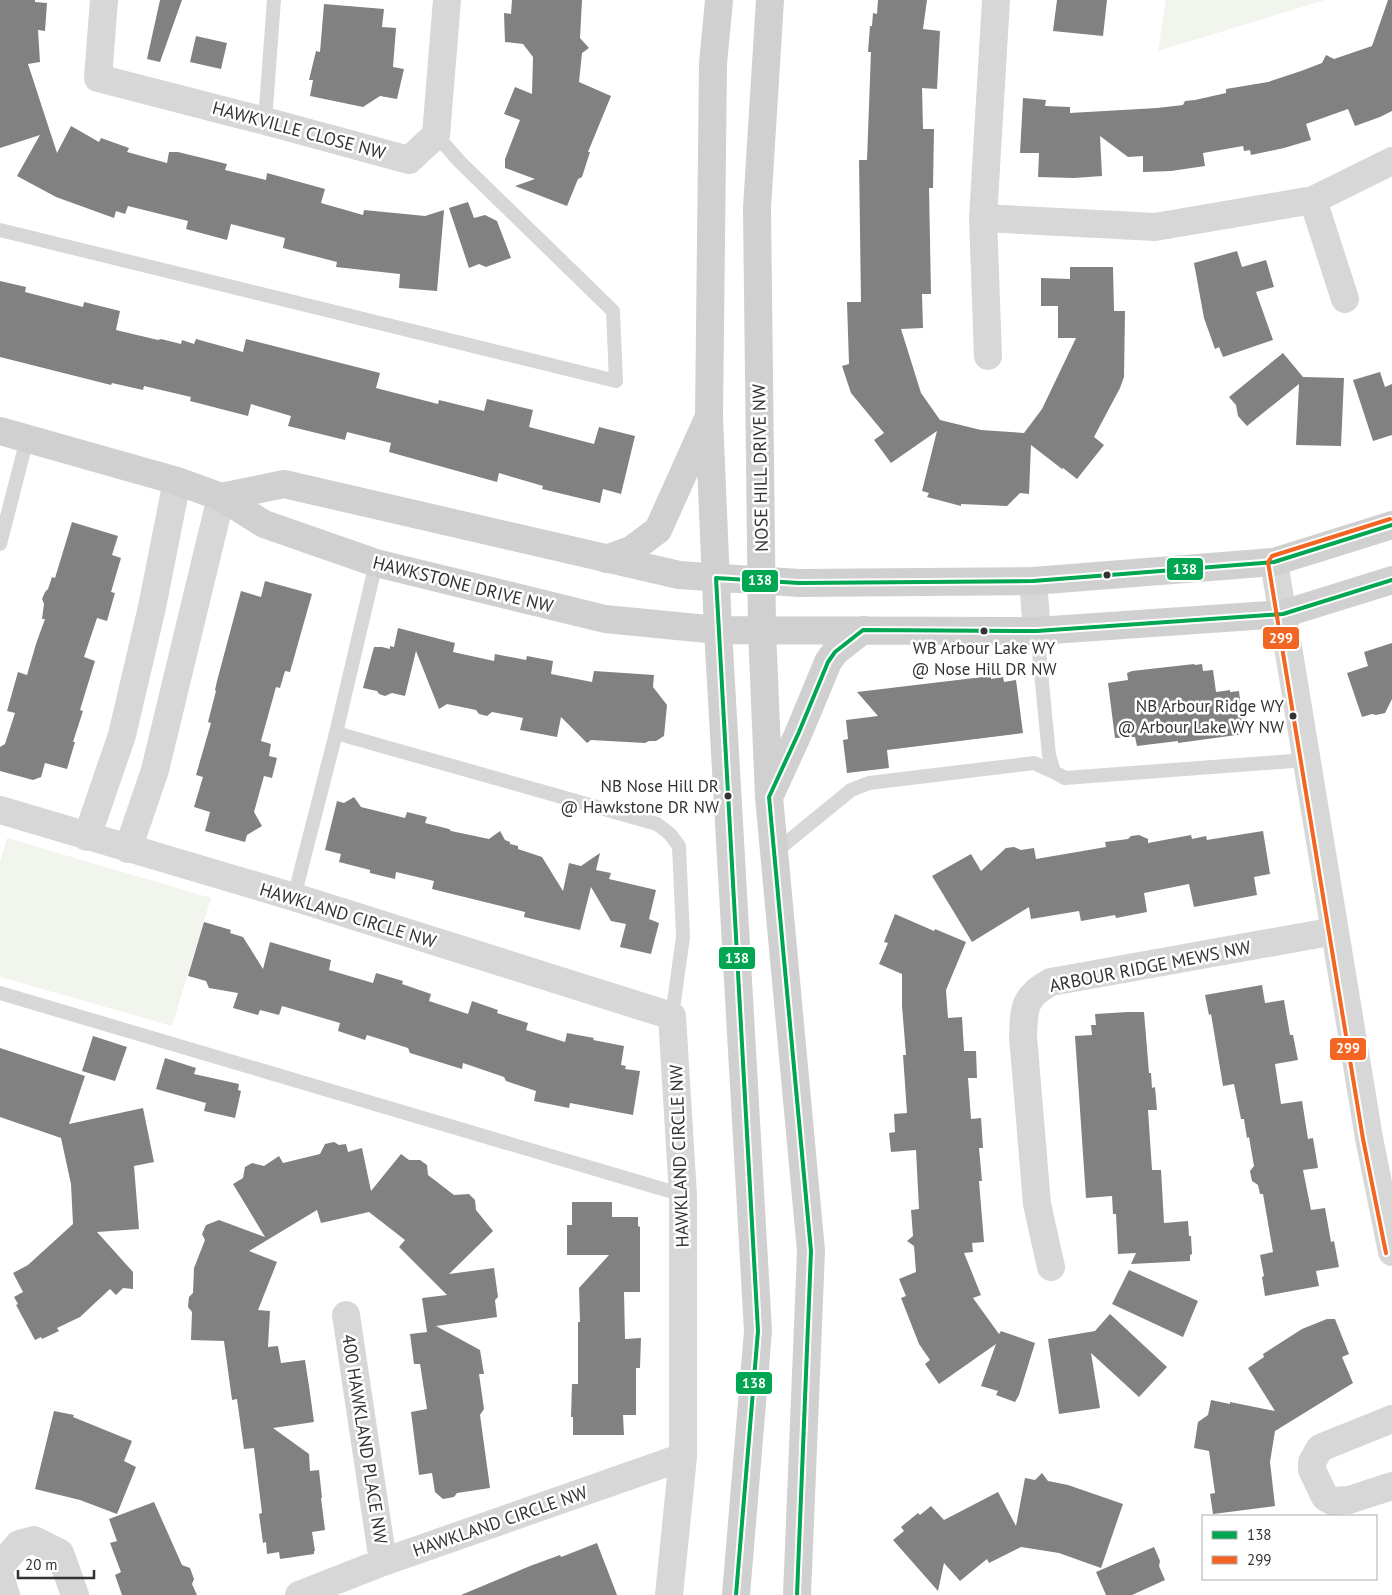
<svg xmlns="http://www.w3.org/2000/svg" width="1392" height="1595" font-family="'PT Sans',sans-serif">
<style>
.green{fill:#f1f5ed}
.building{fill:#818181}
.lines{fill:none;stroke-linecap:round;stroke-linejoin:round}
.lane{stroke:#d7d7d7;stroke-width:14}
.street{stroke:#d7d7d7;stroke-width:28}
.secondary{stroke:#d0d0d0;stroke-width:28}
.bus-1-casing{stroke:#fff;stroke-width:8}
.bus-2-casing{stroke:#fff;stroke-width:8}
.bus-1{stroke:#00a651;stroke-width:4}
.bus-2{stroke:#f26522;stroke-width:4}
.bus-dot{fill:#333;stroke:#fff;stroke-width:2}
.labels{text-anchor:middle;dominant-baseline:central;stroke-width:5;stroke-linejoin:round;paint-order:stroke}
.bus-label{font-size:17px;fill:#333;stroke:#fff;text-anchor:end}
.street-label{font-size:18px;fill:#333;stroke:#fff}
.line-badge{stroke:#fff;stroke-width:2}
.badge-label{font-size:14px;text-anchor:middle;font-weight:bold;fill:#fff}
</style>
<rect width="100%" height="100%" fill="#fff"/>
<path class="green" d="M1166 0H1325L1158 51Z
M7 838 211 898 172 1026 0 977V862Z"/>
<path class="building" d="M0 0H35V2L47 3 45 31 38 30 40 62 28 64 57 153 71 126 99 142 101 138 129 148 127 152 167 163 169 152H178L227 164 225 170 266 180 267 173 325 189 321 203 363 215 364 210 425 216 444 210 437 291 399 288 400 274 336 267 337 262 283 248 285 238 231 224 227 240 186 229 188 221 128 206 125 214 116 211 114 218 56 197 17 176 40 135 0 148Z
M160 0H182L160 62 147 59Z
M512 0H582L580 38 589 48 582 53 579 82 611 96 588 152H590L582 177 578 179 567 206 515 186 535 179 505 168V159L520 120 504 114 515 87 532 94 533 57 523 44 505 42 504 13 511 14Z
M878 0H927L923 29 940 31 937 89 922 88 923 129H934L933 188H929L931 294H922L923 328 901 329 921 393 940 420 981 430 1024 433 1042 409 1076 338H1058V306H1041V278L1070 279V267H1113L1114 311H1125L1124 377 1120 388 1094 437 1104 445 1077 479 1063 468 1062 469 1031 445 1029 494 1020 493 1007 506 961 504V506L927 497 929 493 922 491 937 431 891 463 874 440 884 433 851 393 842 366 849 364 847 302H861L859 160H867L871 52H868L870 26H872L873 13 877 14Z
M1057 0H1107L1103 36 1053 31Z
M1388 0H1392V111L1380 117 1355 126 1348 109 1306 124 1311 140 1284 148 1251 155 1250 150 1244 151 1243 146 1203 153 1205 166 1171 171 1143 172V156L1128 157 1100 136 1102 176 1074 178 1038 177 1039 153H1020L1023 98 1046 100 1045 106 1070 107V113L1157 108 1183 105 1185 101 1195 100 1226 93V89L1268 82 1301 71 1322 63 1326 55 1334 59 1372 46Z
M324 4 384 9 382 27 396 28 393 67 404 69 397 99 380 96 363 107 310 96 313 80H309L316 51 320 52Z
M196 36 227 43 221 69 190 62Z
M468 202 474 218 485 215 497 221 511 258 486 267 479 264 469 268 449 208Z
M1237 251 1242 267 1266 260 1274 287 1256 292 1273 340 1223 357 1219 347 1215 349 1204 318 1194 263Z
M0 281 26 287 25 292 83 307 84 302 120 311 116 330 158 340 161 339 181 344 182 340 194 344 196 339 243 352 246 339 380 373 376 388 438 404 439 400 484 411 487 399 533 410 529 427 594 444 599 427 635 436 621 494 603 489 600 503 542 489 543 486 499 473 497 482 389 452 391 443 347 432 345 440 288 426 291 416 251 404 248 416 190 401 191 397 144 386 143 390 112 383 111 385 0 357Z
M1283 353 1303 377 1344 378 1341 446 1296 445 1299 384 1247 426 1238 416 1236 405 1229 397Z
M1380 372 1385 387 1392 384V435L1373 441 1353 380Z
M72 522 118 536 112 555 121 558 111 592 115 593 107 621 97 618 84 657 95 661 80 710 83 711 73 742H75L67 769 45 763 41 777 33 780 0 771V747L5 744 15 713 7 711 18 672 27 675 36 644 45 619H42L44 604 42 599 45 592 48 589 52 577 55 578Z
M265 581 312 594 290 672 285 671 280 688 276 687 261 741 271 744 269 756 277 758 272 778 264 776 254 812 262 826 247 835 245 842 205 831 210 812 194 807 203 777 196 775 211 723 208 722 216 691 215 690 217 681 241 591 261 597Z
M398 628 455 643 453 652 494 661 495 654 526 660 527 656 553 661 551 674 592 682 594 671 654 675 653 687 667 705 664 736 656 741H649L645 743 591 740 587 743 561 717 557 737 520 730 523 718 492 712 487 716 479 714 476 710 447 704 439 709 416 651 405 696 392 693 385 696 379 694 377 691 363 688 374 647H382L390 649V646L394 647Z
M1392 643V699L1385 713 1376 715 1372 714 1362 717 1347 673 1368 666 1364 652Z
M1194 664 1195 665 1202 664 1203 671 1213 670 1216 692 1230 690V692L1239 691 1244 734 1178 743V741L1137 746 1135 737 1115 738 1108 683 1128 680 1127 673 1132 671Z
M991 676V679L1003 677 1004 682 1016 680 1023 733 887 750 889 768 847 773 843 740 848 739 846 720 878 716 857 692Z
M354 797 361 807 405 818 407 812 427 817 425 823 449 829 451 831 489 839 500 831 505 840 510 842V844L518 846V849L542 857 563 891 569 863 581 866 600 853 596 870 611 873 609 879 656 890 649 919 659 923 651 954 620 947 626 924 611 921 591 887 580 930 524 917 525 912 432 889 434 881 396 872 395 879 370 873V870L339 862 341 854 325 850 337 801 344 803Z
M1263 831 1270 874 1254 877 1257 895 1194 907 1189 884 1144 893 1147 912 1116 918 1115 915 1081 921 1079 911 1031 919 1029 907 972 942 932 876 971 854 981 871 1006 848 1014 847 1021 850 1034 848 1036 859 1106 847 1105 842 1128 839 1131 836 1139 835 1148 839V843L1191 835 1192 839 1206 836 1207 840Z
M895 914 934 931 935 929 966 942 946 990 948 1018 962 1017 964 1051H976L977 1078H968L971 1119 981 1118 983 1148H979L982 1181H979L984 1242 972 1243 973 1252 964 1253 981 1295 973 1298 999 1334 1001 1331 1035 1343 1019 1395 1015 1402 996 1395 998 1391 981 1386 996 1344 939 1384 925 1364 930 1360 919 1344 901 1298 906 1296 899 1279 916 1272 914 1246 907 1241 913 1236 911 1210 919 1209 916 1150 891 1152 889 1133 895 1132 894 1114 907 1113 903 1055H906L902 1006V974L879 964 888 943 884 942Z
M204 922 231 930 230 933 243 937 263 969 270 942 331 960 329 970 373 983 376 973 403 981 402 984 431 994 429 1001 468 1014 472 1001 498 1010 497 1013 528 1023 526 1030 565 1042 567 1033 594 1038 593 1040 624 1046 621 1065 626 1066 625 1069 640 1071 633 1115 570 1103 569 1108 534 1101 536 1091 506 1081 504 1077 463 1063 462 1069 410 1053 408 1048 367 1035 365 1040 338 1031 340 1023 282 1006 279 1015 260 1010 258 1015 233 1008 238 993 209 988 206 981 188 976Z
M1262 985 1265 1003 1284 1000 1290 1035H1293L1298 1060 1275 1064 1281 1104 1302 1101 1308 1139 1313 1138 1318 1168 1303 1170 1311 1210 1325 1208 1331 1242 1334 1241 1339 1267 1316 1271 1319 1286 1265 1296 1262 1277 1264 1276 1260 1255 1273 1252 1263 1194H1260L1258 1185 1252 1181 1250 1171 1254 1166 1249 1137 1247 1138 1244 1119H1241L1234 1084 1223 1086 1211 1014 1209 1015 1205 995Z
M1128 1012H1144L1149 1073H1151L1152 1088 1155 1087 1157 1110H1148L1152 1170H1161L1164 1223 1188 1221 1189 1236H1191L1192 1254 1190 1255V1261L1131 1264 1136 1253 1118 1254 1116 1214H1113L1112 1196 1086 1198 1075 1036 1092 1035 1091 1025H1096L1095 1014Z
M93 1036 127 1047 115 1081 82 1071Z
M0 1048 85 1076 69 1124 143 1108 154 1162 134 1166 139 1229 97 1232 133 1272V1289L123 1288 116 1295 110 1289 80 1317 57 1328 59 1331 42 1339 41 1337 35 1340 16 1305 18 1304 14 1297 23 1292 13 1273 28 1265 73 1224 71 1184 61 1138 0 1117Z
M165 1058 196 1068 194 1074 239 1084 238 1090 241 1091 235 1118 204 1111 206 1103 156 1089Z
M334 1142 339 1145 346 1144 348 1152 362 1148 371 1191 401 1154 409 1160H420L427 1165 428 1175 454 1195 469 1194 475 1200 476 1210 493 1231 449 1274 494 1268 498 1297 495 1300 497 1317 436 1326 480 1350 484 1374H479L484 1409 480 1415 490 1488 457 1493 454 1497 443 1499 435 1492 432 1473 419 1475 411 1412 427 1409 420 1364H414L410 1334 427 1332 422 1298 447 1295 399 1247 405 1240 369 1212 321 1223 317 1210 249 1251 277 1262 258 1310 270 1311 268 1347 278 1346 281 1363 305 1360 310 1393 314 1422 273 1428 309 1454 310 1471 319 1470 322 1498H321L325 1530 312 1532 315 1551H314V1554L280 1559 279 1552 267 1554 266 1542 263 1543 259 1514 262 1513 254 1448 244 1449 237 1399 232 1400 224 1341 191 1340 192 1312 188 1307 189 1297 193 1293 194 1268 205 1240 202 1234 206 1225 219 1220 265 1237 233 1184 243 1178 245 1167 252 1163 264 1166 279 1156 283 1163 320 1154 325 1144Z
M572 1202H612V1217H638V1226L640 1227V1292H624L625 1339 641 1338 640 1368H636V1415H623L624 1435H573V1417H571L572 1384H578V1322H580L579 1288 609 1255H567V1225H572Z
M1129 1270 1198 1301 1183 1337 1112 1304Z
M1110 1314 1167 1367 1139 1397 1091 1353 1100 1408 1059 1414 1048 1339 1095 1331Z
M1327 1319H1335L1349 1354 1342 1357 1353 1383 1275 1431 1270 1462 1275 1506 1213 1514 1210 1494 1215 1493 1209 1451 1194 1448 1198 1422 1208 1415 1211 1400 1230 1404V1402L1275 1411 1248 1368 1264 1357 1263 1354 1302 1329Z
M54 1411 74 1415 73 1417 132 1441 124 1461 136 1467 117 1514 80 1500 35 1489Z
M1042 1473 1048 1481 1068 1485 1123 1504 1101 1568 1059 1553 1021 1547 989 1563 987 1559 960 1581 944 1563 938 1591 893 1540 904 1531 901 1527 918 1513 920 1515 931 1506 944 1520 998 1492 1016 1526 1025 1478 1035 1480Z
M154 1502 182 1565 190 1568 194 1579 192 1584 197 1595H122L115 1575 121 1572 110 1543 117 1541 109 1519Z
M597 1543 617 1595H461L530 1566 560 1555 561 1557Z
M1154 1547 1160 1561 1159 1566 1165 1580 1132 1595H1106L1096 1572Z"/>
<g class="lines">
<path class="lane" d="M265 121 274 0
M0 230 616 381 613 311 460 162 436 135
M0 544 27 439
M1037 631 1049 755 1054 772 1065 778 1307 760
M336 733 657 824 670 834 679 846 683 937 672 1016
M774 853 851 790 869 783 1034 763 1054 772
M294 897 336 733 376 563
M0 993 683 1195"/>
<path class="street" d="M104 0 98 78 265 121 409 160 436 135 447 0
M996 0 983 218 1155 227 1313 200 1392 161
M1313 200 1345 299
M983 218 988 356
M1274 562 1369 1138 1392 1252
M1033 581 1037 631
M0 810 294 897 672 1016 683 1195V1457L383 1562 299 1595
M87 837 122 735 152 607 177 481
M128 849 155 770 221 497
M1051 1267 1037 1204 1023 1036C1024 1008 1024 996 1051 982L1335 931
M346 1315 383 1562
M1392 1419 1320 1448 1312 1462V1470L1325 1497 1332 1501 1349 1500 1392 1486
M0 1566 19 1544 34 1540 60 1553 75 1595
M0 1577 6 1595
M669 1595 683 1457"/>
<path class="secondary" d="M719 0 713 64 709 417 718 630 758 1331 736 1595
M770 0 757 208 762 630 769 797 811 1251 797 1595
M0 431 177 481 221 497 264 524 376 563 605 619 718 630 1037 631 1283 614 1392 580
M221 497 284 484 679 575 799 583 1033 581 1274 562 1392 525
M606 559 631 550 658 530 707 421
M771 793 799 732 828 662 835 652 863 630"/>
<g class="bus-1-casing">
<path id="bus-1" d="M736 1595 758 1331 716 578 799 583 1033 581 1274 562 1392 525
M797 1595 811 1251 769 797 799 732 828 662 835 652 863 630 1037 631 1283 614 1392 580"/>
</g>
<g class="bus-2-casing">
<path id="bus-2" d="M1386 1253 1363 1139 1268 562 1272 556 1390 519"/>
</g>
<use href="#bus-1" class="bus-1"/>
<use href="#bus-2" class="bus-2"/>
</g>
<g class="bus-dot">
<circle cx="1107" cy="575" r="4.5"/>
<circle cx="984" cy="631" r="4.5"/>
<circle cx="1293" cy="716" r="4.5"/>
<circle cx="728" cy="796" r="4.5"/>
</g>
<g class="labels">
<g class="bus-label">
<text x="984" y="648" text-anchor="middle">WB Arbour Lake WY<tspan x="984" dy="21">@ Nose Hill DR NW</tspan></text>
<text x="1284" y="706">NB Arbour Ridge WY<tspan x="1284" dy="21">@ Arbour Lake WY NW</tspan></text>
<text x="719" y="786">NB Nose Hill DR<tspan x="719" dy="21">@ Hawkstone DR NW</tspan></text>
</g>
<g class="street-label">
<text transform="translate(299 130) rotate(15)">HAWKVILLE CLOSE NW</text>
<text transform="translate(760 468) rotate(-91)">NOSE HILL DRIVE NW</text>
<text transform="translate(463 584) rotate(14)">HAWKSTONE DRIVE NW</text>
<text transform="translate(348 915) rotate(17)">HAWKLAND CIRCLE NW</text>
<text transform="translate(1150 966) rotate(-11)">ARBOUR RIDGE MEWS NW</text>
<text transform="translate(679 1156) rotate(-92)">HAWKLAND CIRCLE NW</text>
<text transform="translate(365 1439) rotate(81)">400 HAWKLAND PLACE NW</text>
<text transform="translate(500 1521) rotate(-19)">HAWKLAND CIRCLE NW</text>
</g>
</g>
<g class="line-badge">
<rect x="1166" y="557" width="38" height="24" rx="5" fill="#00a651"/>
<rect x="741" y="569" width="38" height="24" rx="5" fill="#00a651"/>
<rect x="1262" y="626" width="38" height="24" rx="5" fill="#f26522"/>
<rect x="718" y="946" width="38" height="24" rx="5" fill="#00a651"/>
<rect x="1329" y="1037" width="38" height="24" rx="5" fill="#f26522"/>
<rect x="735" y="1371" width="38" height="24" rx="5" fill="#00a651"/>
</g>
<g class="badge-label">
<text x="1185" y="574">138</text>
<text x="760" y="585">138</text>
<text x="1281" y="643">299</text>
<text x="737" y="963">138</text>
<text x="1348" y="1053">299</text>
<text x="754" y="1388">138</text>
</g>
<rect x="1202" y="1515" width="175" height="65" fill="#ffffff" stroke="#adadad"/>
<rect x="1212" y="1531" width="25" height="8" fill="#00a651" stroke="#adadad"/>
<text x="1247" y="1540" font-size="15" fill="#333333">138</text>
<rect x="1212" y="1556" width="25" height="8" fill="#f26522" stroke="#adadad"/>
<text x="1247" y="1565" font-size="15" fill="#333333">299</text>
<path d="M18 1570v8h76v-8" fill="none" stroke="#333333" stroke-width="2.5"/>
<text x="25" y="1570" font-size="15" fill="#333333" stroke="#ffffff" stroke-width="4" paint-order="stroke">20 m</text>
</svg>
